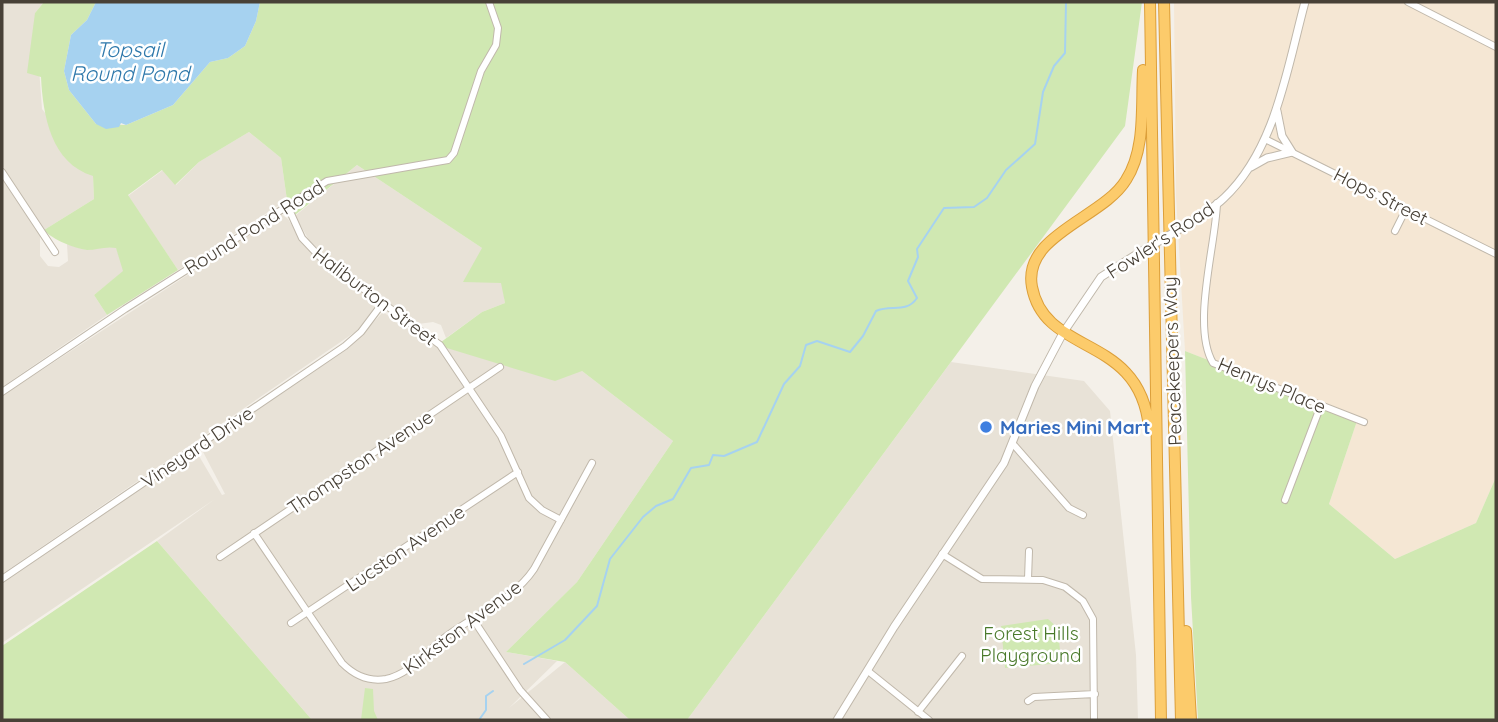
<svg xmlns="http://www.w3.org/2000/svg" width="1498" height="722" font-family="Quicksand,sans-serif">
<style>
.residential{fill:#e8e2d7}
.commercial{fill:#f5e7d4}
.green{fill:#d0e8b2}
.water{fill:#a6d2f0}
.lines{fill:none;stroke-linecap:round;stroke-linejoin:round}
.stream{stroke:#a6d2f0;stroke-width:2}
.minor-casing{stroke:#c0b8ab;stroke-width:8}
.tertiary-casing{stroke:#c0b8ab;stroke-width:9}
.motorway-casing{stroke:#dc9f3a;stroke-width:12}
.minor{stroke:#fff;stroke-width:6}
.tertiary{stroke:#fff;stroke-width:7}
.motorway{stroke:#fccb6b;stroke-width:10}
.tertiary-bridge-casing{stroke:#c0b8ab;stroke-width:9;stroke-linecap:butt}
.tertiary-bridge{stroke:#fff;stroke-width:7}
.shop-dot{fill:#3f7fe0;stroke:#fff;stroke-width:2.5}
.labels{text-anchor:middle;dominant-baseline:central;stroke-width:5;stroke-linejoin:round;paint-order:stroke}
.street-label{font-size:19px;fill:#484137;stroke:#fff}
.shop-label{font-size:19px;font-weight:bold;fill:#366cbe;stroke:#fff;text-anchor:start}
.park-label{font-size:19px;fill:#49792a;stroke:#fff}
.water-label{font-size:21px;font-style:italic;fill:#2e78ab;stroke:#fff}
</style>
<rect width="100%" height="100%" fill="#f4f0e9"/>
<path class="residential" d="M2 2H44L35 13 42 109 93 175 94 199 44 230 2 165Z
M249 132 281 158 287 200 178 270 128 196 163 170 176 185 199 162Z
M357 165 482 248 502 282 505 303 482 312 446 338 441 325 433 322 418 324 325 255 309 240 295 216Z
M2 179 40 236V256L48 266 59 267 68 261 67 244 88 250 105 246 116 247 124 271 94 295 107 315 2 387Z
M281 214 288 219 307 249 373 301 374 308 358 330 2 574V396Z
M383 312 430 344 582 371 673 441 577 582 506 652 557 661 509 708 565 662 630 720H312L157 541 215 499 2 643V583L192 454 199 456 222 495 225 494 201 448 349 348Z
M951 362 1084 381 1110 411 1136 655 1138 720H687Z"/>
<path class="commercial" d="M1174 2H1496V477L1476 523 1395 559 1329 504 1358 418 1185 351 1176 196Z"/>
<path class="green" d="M44 2H96L87 20 71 35 64 71 69 90 96 124 126 125 173 105 210 62 228 58 245 46 256 21 260 2H1142L1125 126 687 720H630L565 662 506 652 577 582 673 441 582 371 555 381 437 345 482 312 505 303 501 283 463 282 482 248 357 165 295 215 287 200 281 158 249 132 199 162 175 185 162 170 128 195 178 270 107 315 94 295 123 271 116 248C105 246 97 250 87 250 74 248 53 240 44 230L94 199 93 176C51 163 43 116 41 77L27 73 35 13Z
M1185 351 1358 418 1329 504 1395 559 1476 523 1496 477V720H1198L1191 597Z
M157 541 312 720H2V646Z
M1048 619 1058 628 1061 663 1005 668 1001 626Z
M365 688 373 689 374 711 378 720H361Z"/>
<path class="water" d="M96 2H260L256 21 245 46 228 58 210 62 173 105 126 125 121 123 119 127 106 129 96 124 69 90 64 71 71 35 87 20Z"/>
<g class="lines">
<path class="stream" d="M524 664 565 640 597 606 610 559 643 517 656 506 673 499 691 468 709 465 713 455 724 456 757 442 784 384 800 366 806 345 817 341 850 352 863 336 876 311C891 304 906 314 917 298L908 281 918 257 917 249 944 208 974 207 987 198 1006 170 1035 144 1043 92 1054 66 1065 53 1066 2
M479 720 486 710V696L493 691"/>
<g class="minor-casing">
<path id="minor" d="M1408 2 1496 47
M1265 139 1496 254
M2 172 55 252
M1217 203C1216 244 1191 326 1213 363L1364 422
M287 205 302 238 320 257 440 345 501 436 529 498 542 510 561 520
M1395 231 1406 209
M2 392 125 309 327 181 448 160 454 153 481 71 496 45 498 28 489 2
M1013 444 1069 508 1083 515
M1285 500 1321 405
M254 533 342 663C354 675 369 682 386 679 411 674 428 649 448 635 477 614 514 599 534 569L592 463
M942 554 982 579 1043 580 1065 587 1083 601 1093 619 1094 720
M220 557 500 367
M2 579 345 346 361 332 382 304
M1028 579 1029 551
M473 619 520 690 547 720
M291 623 518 472
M868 671 929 720
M1028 701 1034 697 1095 694
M918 712 962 656"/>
</g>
<g class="tertiary-casing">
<path id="tertiary" d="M1251 167 1267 158 1292 152 1282 136 1277 111
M1185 226C1197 217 1213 209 1224 198 1276 149 1287 68 1305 2
M837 720 894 627 1004 463 1035 386 1063 333 1101 277 1137 254"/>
</g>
<g class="motorway-casing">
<path id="motorway" d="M1150 2 1161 720
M1164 2 1181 720
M1143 70C1141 106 1146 149 1126 180 1103 218 1022 235 1032 287 1045 357 1140 333 1149 428
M1186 631 1191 720"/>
</g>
<use href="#minor" class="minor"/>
<use href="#tertiary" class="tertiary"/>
<use href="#motorway" class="motorway"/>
<g class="tertiary-bridge-casing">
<path id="tertiary-bridge" d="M1137 254 1185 226"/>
</g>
<use href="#tertiary-bridge" class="tertiary-bridge"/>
</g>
<circle class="shop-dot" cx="986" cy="427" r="7"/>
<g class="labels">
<g class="street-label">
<text transform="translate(1381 196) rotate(27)">Hops Street</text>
<text transform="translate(254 227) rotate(-32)">Round Pond Road</text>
<text transform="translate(1160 240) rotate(-33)">Fowler's Road</text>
<text transform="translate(375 296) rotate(37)">Haliburton Street</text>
<text transform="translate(1172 361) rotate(-92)">Peacekeepers Way</text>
<text transform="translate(1272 385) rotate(23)">Henrys Place</text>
<text transform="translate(197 447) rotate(-34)">Vineyard Drive</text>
<text transform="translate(360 462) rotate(-34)">Thompston Avenue</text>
<text transform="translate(405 548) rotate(-34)">Lucston Avenue</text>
<text transform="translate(462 627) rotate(-37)">Kirkston Avenue</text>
</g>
<g class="shop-label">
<text x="1000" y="427">Maries Mini Mart</text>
</g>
<g class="park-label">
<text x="1031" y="633">Forest Hills<tspan x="1031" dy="22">Playground</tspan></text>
</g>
<g class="water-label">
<text x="130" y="49">Topsail<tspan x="130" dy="24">Round Pond</tspan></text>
</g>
</g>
<rect width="1498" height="722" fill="none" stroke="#484137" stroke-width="7"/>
</svg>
